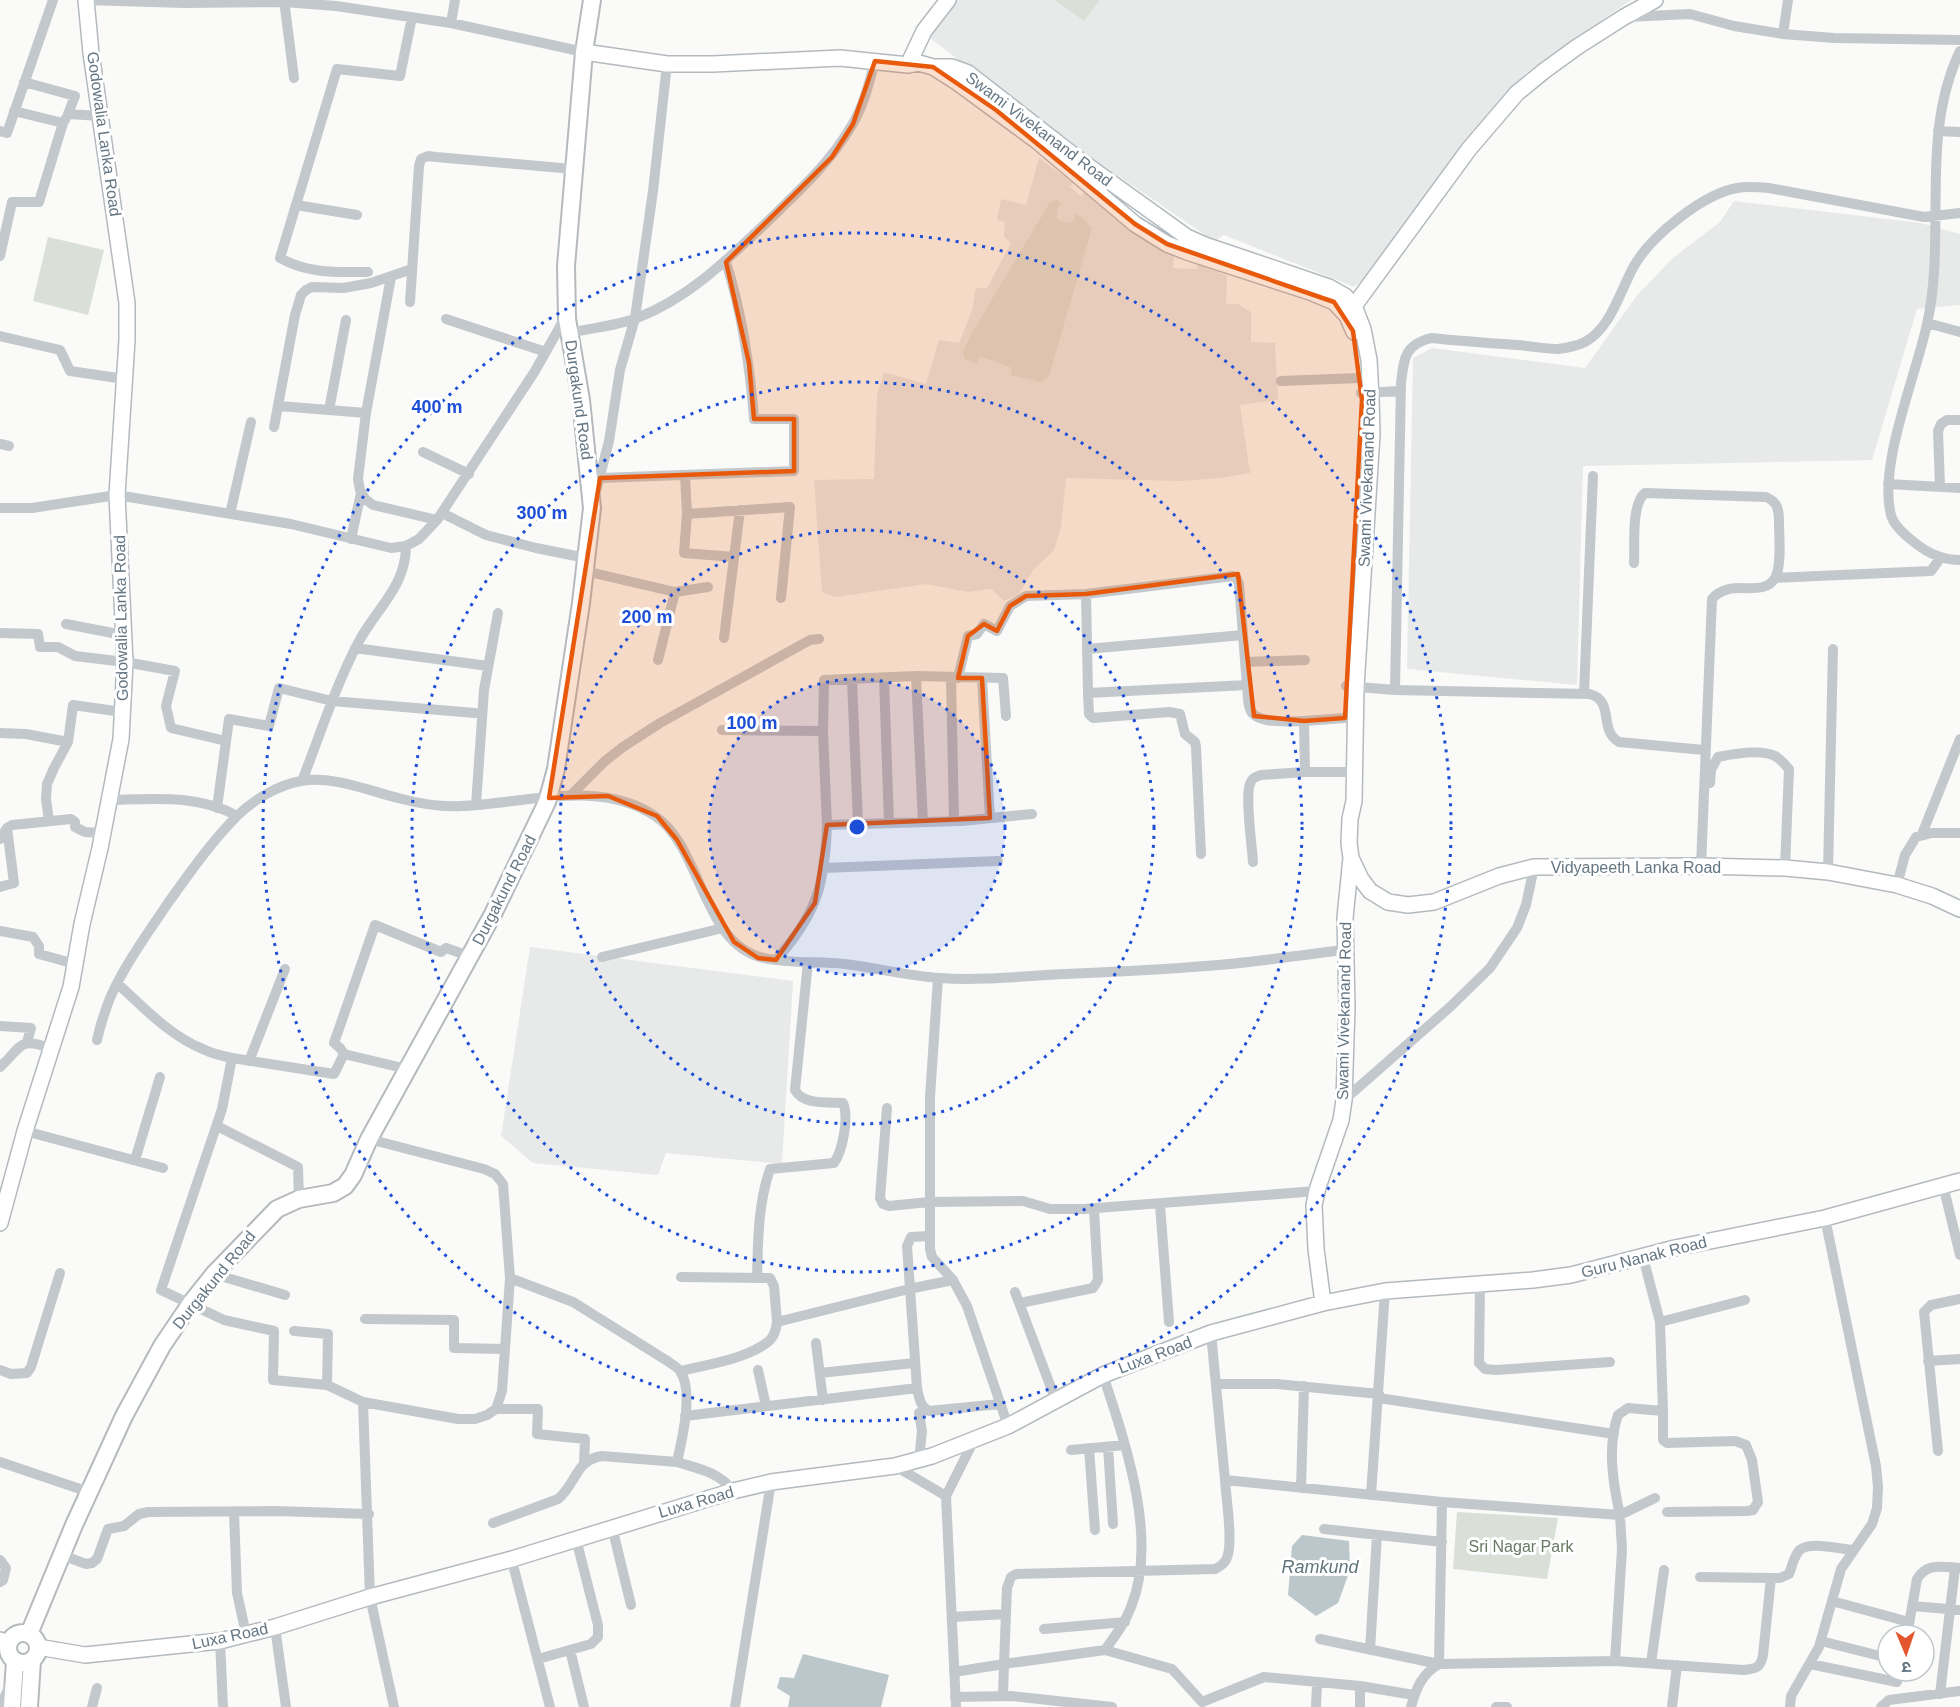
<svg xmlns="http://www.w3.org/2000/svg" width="1960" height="1707" font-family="Arial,'Noto Sans Devanagari',sans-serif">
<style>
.built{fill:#e8e9e9}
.green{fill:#dadfd7}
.water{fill:#bbc7cb}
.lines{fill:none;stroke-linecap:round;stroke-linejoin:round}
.secondary-casing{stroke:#b3babf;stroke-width:18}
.primary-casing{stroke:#b5babe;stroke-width:20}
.street{stroke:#c3c8cc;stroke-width:10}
.secondary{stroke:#fff;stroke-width:15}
.primary{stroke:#fff;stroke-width:16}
.marked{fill:#e8590c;fill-opacity:0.2;stroke:#e8590c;stroke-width:4.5;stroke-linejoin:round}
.ring{fill:none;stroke:#1d4ed8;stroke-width:3;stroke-dasharray:3 6}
.labels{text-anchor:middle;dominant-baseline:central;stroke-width:6;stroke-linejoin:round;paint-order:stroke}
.street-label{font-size:16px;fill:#657683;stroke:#fff}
.park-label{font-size:16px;fill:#687a64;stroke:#fff}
.water-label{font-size:18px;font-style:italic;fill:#60757c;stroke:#fff}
.centre{fill:#1d4ed8;stroke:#fff;stroke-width:3}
.ring-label{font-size:18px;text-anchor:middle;font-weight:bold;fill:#1d4ed8;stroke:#fff;stroke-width:6;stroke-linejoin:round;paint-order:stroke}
</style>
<rect width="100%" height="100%" fill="#fafaf8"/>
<path class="built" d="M955 0H1631L1526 73 1465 142 1372 273 1354 287 1224 235 1214 241 1048 128 930 38Z
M1039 158 1073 183 1070 187 1081 196 1084 192 1122 224 1154 246 1174 254 1173 268 1197 269V261L1227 276 1226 304H1238L1251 312V342L1275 343 1278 400 1240 405 1250 473 1221 478 1180 481 1066 478 1061 528 1054 550 1033 570 1019 594 1004 601 991 589 968 592 926 584 835 597 822 592 814 480 874 479 877 395 884 372 926 384 939 340 959 343 972 310 976 288H987L1011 243 1004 237 1005 222 997 220 1001 199 1026 205Z
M1734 201 1921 223 1960 234V305L1917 309 1872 460 1583 466 1577 685 1407 669 1413 358 1432 348 1585 368 1638 294 1674 257 1720 222Z
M530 947 793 981 782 1164 666 1153 658 1175 533 1163 501 1136Z"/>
<path class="green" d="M1055 0H1100L1084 21Z
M1057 200 1061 203 1057 211V219L1067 223 1073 221 1076 214 1083 218 1092 228 1049 376 1041 382 1011 375 1012 368 980 356 977 364 964 359 963 352 970 336 1050 202Z
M48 237 104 250 88 315 33 301Z
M1457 1512 1558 1518 1547 1579 1453 1569Z"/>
<path class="water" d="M1302 1535 1349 1541 1350 1570 1338 1603 1316 1616 1288 1595 1292 1546Z
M803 1654 889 1675 881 1707H788L790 1696 777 1688 780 1677 794 1678Z"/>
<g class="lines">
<g class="secondary-casing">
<path id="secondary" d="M584 52 667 64H713L840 58 908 65 919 63 933 67 958 83 1037 141 1135 224 1167 244 1187 252 1310 292 1334 302 1347 316 1354 332
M908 65 924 31 948 0
M933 67H952L968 73 1077 158 1187 237 1205 245 1329 287 1345 296 1354 306 1363 329 1369 360 1371 397 1372 434 1356 687 1354 801 1350 819 1349 843 1351 858 1361 879 1370 891 1388 902 1408 905 1434 902 1499 876 1534 867 1701 866 1785 868 1828 872 1897 885 1932 896 1960 909
M1354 306 1469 149 1517 93 1544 71 1577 47 1624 17 1655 0
M0 1223 25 1131 71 987 82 924 100 848 121 739 125 662 117 495 127 340V303L91 53 86 0
M1323 1303 1316 1249 1314 1205 1318 1187 1341 1120 1344 1100 1347 1007 1345 918 1351 858
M0 1640 9 1643
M38 1647 85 1655 220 1641 275 1627 370 1597 512 1559 733 1491 771 1482 895 1466 932 1456 1008 1426 1103 1375 1211 1333 1323 1303 1385 1291 1533 1280 1571 1275 1675 1248 1825 1218 1960 1181"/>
</g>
<g class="primary-casing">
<path id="primary" d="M8 1648a15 15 0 1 1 30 0a15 15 0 1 1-30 0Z
M29 1634 74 1525 124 1416 162 1346 191 1303 214 1274 277 1209 299 1199 333 1193 345 1186 353 1175 369 1139 493 914 547 802 556 769 581 603 592 508 581 400 567 319 566 266 584 52 592 0
M12 1707 15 1661
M29 1707 32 1660"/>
</g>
<path class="street" d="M86 0 184 3 284 2 336 6 451 23 584 52
M284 0 294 78
M1627 17 1690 14 1734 26 1783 34 1834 38 1960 40
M451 23 455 0
M1783 34 1788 0
M1960 51C1919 136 1947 235 1927 324 1916 376 1878 465 1891 515 1894 529 1924 552 1938 556 1945 559 1952 560 1960 560
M24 82 75 96 68 114 101 116
M14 111 63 123 66 118
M0 131 7 133 53 0
M1938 131 1960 132
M296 205 280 258C308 274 337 272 368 272
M357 215 296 205 337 69 400 76 412 17
M0 256 12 202H39L63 123
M391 277 366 413 358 479 360 490 365 499 373 505 437 520
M410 302 419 166 421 159 428 156 436 157 573 169
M446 319 546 352
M1927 323 1960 332
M570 333C591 328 616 326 637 318 689 298 728 259 768 221 799 191 830 163 852 125 864 105 869 83 875 61
M0 336 60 350 70 371 125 379
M1281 381 1360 378
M1361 393 1401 391
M279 406 366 413
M329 410 346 320
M274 427 295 315 301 295 306 290 312 287 343 288 371 283 412 269
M0 444 9 446
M423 452 469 474
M685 475 687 514 790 507 781 598
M600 478 794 471V419H754C750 366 742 313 726 262
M1888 484 1960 488
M1940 487 1938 431 1941 424 1947 420H1960
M594 499 609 441 620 370 635 318 653 191 667 64
M0 508H32L117 495 291 524 391 548 406 546 419 539 437 520 535 371 566 316
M442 513 486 535 536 548 586 558
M230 514 251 422
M687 514 684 553 734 557
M351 539 361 493
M1634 563C1635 545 1631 504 1645 493L1766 497C1778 502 1779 510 1779 523 1779 537 1782 566 1775 578 1763 599 1730 577 1712 599L1701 866
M585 571 675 592 658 660
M1775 578 1931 571 1941 557
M675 592 708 587
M66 624 123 635
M0 633 38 634 40 647H58L75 656 125 662 175 671 166 706 171 728 226 741
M1243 635 1239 584 1237 579 1233 576 1086 594 1088 693 1247 685C1248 692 1247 702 1250 709 1255 725 1291 721 1304 721L1305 772H1345
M724 638 740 510
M355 648 488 666
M1087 649 1243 635 1247 685
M1246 662 1305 660
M916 676 923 822
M951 677 954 821
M884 678 889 823
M958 678 968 636 977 634 984 624 997 631 1010 606 1026 596 1086 594
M982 678 990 818
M852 680 858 824
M1346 686 1395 690 1590 694C1615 701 1598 730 1619 742L1704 750
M1395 690 1401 383C1404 359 1404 345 1431 338 1460 341 1488 343 1517 345 1531 346 1545 349 1558 349 1566 348 1577 346 1585 342 1611 328 1620 291 1634 266 1651 236 1703 194 1737 188 1747 186 1758 187 1769 188L1924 217 1960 213
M1088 693 1089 714 1093 718 1169 712 1180 714 1185 734 1195 742 1196 747 1201 854
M1584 694 1593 476
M1304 721 1345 718
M722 730 823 731
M0 733 26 734 68 742
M302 781C320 735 335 687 358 643 375 610 406 587 406 546
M1710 783 1711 770 1718 757C1732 754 1760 749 1775 756 1780 758 1785 765 1789 769L1785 868
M570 796 605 761 623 747 660 723 810 640 819 639
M109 800C152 799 198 794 237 816
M476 805 484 690 498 613
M217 808 229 719 269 726 279 688 332 701 475 713
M49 821 46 799 47 784 54 768 68 742 73 705 122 712
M827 825 823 731 824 680 916 676 1003 678 1006 716
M1922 834 1960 739
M0 839 7 828 12 825 71 819 75 822V827L85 832 103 833
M1253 862C1252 846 1245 797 1250 784 1252 778 1255 777 1261 775L1305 772
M824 868 998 861
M1828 872 1833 649
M1897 885 1905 855 1916 837 1932 833H1960
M0 887 14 883 7 828
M0 931 33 937 39 946V954L75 964
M602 957 723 928
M776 960C816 915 825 886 827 825L961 821 1032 814
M938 978 930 1097V1249L932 1257 953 1280 967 1306 1008 1426
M118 984C144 1008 171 1037 205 1050 213 1054 223 1056 232 1058L222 1109 161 1290 224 1320 274 1331 273 1380 327 1385 363 1402 458 1419H475L487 1415 496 1409 502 1391 510 1278
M0 1026 31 1028 27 1042
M97 1040C100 1026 105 1011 110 998 125 964 148 933 168 903 189 874 211 842 237 816 253 800 278 785 301 781 333 775 372 792 402 799 421 804 441 807 461 806 523 804 600 778 655 816 702 847 703 946 764 958 790 964 818 961 845 964 877 968 908 976 940 978 981 981 1024 976 1065 974 1112 972 1159 970 1205 966 1252 963 1298 955 1345 950
M232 1058 334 1074 344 1054
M249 1061 285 969
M0 1067C23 1046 18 1036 52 1049
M407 1069 344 1054 340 1048 334 1043 375 925 441 952 446 948 469 956
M1344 1100 1450 1007 1490 968 1517 928 1526 905 1534 867
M887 1108 880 1198 883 1204 889 1206 929 1202 1023 1201 1050 1209H1084L1317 1191
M217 1126 298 1167 299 1199
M25 1131 163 1168
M369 1139 484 1169 495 1174 503 1184 510 1278 573 1302 669 1362C673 1365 678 1368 680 1371 694 1390 682 1440 677 1462 699 1469 719 1472 733 1491
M135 1160 160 1077
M1943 1185 1960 1255
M1160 1205 1169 1322
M1643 1257 1660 1322 1663 1411 1628 1408 1618 1415C1607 1446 1613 1484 1620 1515L1655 1498
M214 1274 285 1295
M681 1277 770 1278 774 1286 777 1322
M757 1277C758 1240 758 1204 770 1169L834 1163C843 1150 849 1117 843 1103 827 1102 803 1105 795 1090L808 962
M1480 1284 1479 1363 1485 1369 1496 1370 1610 1362
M1015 1292 1056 1401
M1020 1303 1093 1288 1098 1280 1094 1209
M365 1319 454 1320V1348L505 1349
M1660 1322 1745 1300
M294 1331 328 1334 327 1385
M1211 1333 1225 1480 1442 1502
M816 1343 823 1400
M1928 1361 1960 1359
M0 1370 11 1374 27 1373 31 1367 60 1273
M758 1370 766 1406
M680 1371C706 1365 751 1358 770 1340 775 1335 776 1329 777 1322L909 1289 953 1280
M820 1373 914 1363
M1216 1384H1277L1379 1394
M917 1388 907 1246 911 1237 929 1236
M1379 1398 1614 1434
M363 1402 370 1597 394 1707
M496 1409H538L537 1434 585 1439 584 1463
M1663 1411V1440L1667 1443 1735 1441 1746 1445 1752 1460 1758 1502 1753 1510 1747 1511 1667 1512
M685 1416 917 1388C919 1397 920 1407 929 1411L1000 1404
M1108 1447 1113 1524
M1089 1448 1095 1530
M1071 1450 1125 1445
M1938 1451 1924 1312 1931 1305 1960 1299
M919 1460 922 1431 919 1413
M0 1462 89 1492
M895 1466 946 1496
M1301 1488 1304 1386
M1371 1495 1385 1291
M234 1512 237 1593 246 1634
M493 1523 558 1499C577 1483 575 1460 602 1456L677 1462
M612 1527 631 1605
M1324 1529 1442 1542
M62 1555 86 1564 92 1563 97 1559 108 1529 124 1526 139 1514 148 1512 275 1511 369 1514
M0 1560 6 1568 3 1580 0 1582
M513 1565 550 1707
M1771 1578H1780L1789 1574C1792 1567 1793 1559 1798 1552 1806 1540 1839 1549 1853 1550
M1832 1601 1909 1622
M1912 1606 1960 1610
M952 1617 1006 1614
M275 1627 286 1707
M1044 1629 1125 1622
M1907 1635 1917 1579C1927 1562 1943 1567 1960 1568
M1320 1639 1439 1664 1442 1502 1620 1515 1622 1549 1615 1661
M220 1641 223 1707
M1821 1641 1888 1658
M570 1650 584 1707
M1105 1650 1172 1669 1202 1702 1264 1677 1360 1686 1414 1695
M1370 1650 1377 1535
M538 1659 591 1644 598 1637V1625L576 1539
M1651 1663 1664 1570
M1810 1664 1897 1682
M954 1672 1004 1664 1007 1588 1011 1577 1016 1574 1215 1569C1219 1567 1223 1565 1226 1560 1234 1546 1226 1498 1225 1480
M1940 1694 1955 1568
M1003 1696 1004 1664 1105 1650C1115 1636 1125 1623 1131 1607 1159 1539 1125 1442 1103 1375
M955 1697 1011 1696 1112 1707
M0 1707 10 1685
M92 1707 97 1688
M735 1707 771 1482
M956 1707 946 1496 974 1440
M1316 1707 1317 1683
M1360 1707V1686
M1411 1707C1416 1688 1422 1674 1439 1664L1615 1661 1743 1670C1755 1669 1761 1668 1763 1655L1771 1578 1700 1577
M1496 1707H1507
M1672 1707 1677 1665
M1790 1707 1791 1696 1819 1647 1841 1569 1872 1524 1877 1508 1878 1487 1876 1466 1825 1218
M1881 1707 1889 1700 1960 1691"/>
<use href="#secondary" class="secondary"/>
<use href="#primary" class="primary"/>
</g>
<path class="marked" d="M875 61 933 67 996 110 1135 224 1167 244 1334 302 1353 331 1362 400 1345 718 1304 721 1254 716 1238 574 1086 594 1026 596 1010 606 997 631 984 624 968 636 958 678H982L990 818 827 825 815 903 776 960 758 958 734 942 677 840 657 816 608 796 549 798 600 478 794 471V419H754L749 363 726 262 832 157 853 124Z"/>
<circle cx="857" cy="827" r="148" fill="#1d4ed8" fill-opacity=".12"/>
<g class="ring">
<circle cx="857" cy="827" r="148"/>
<circle cx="857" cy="827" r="297"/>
<circle cx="857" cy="827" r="445"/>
<circle cx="857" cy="827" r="594"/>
</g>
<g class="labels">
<g class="street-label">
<text transform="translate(1039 129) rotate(37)">Swami Vivekanand Road</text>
<text transform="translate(104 134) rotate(82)">Godowalia Lanka Road</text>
<text transform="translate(579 400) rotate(82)">Durgakund Road</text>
<text transform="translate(1367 478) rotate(-88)">Swami Vivekanand Road</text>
<text transform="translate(121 618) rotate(-91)">Godowalia Lanka Road</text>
<text x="1636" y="867">Vidyapeeth Lanka Road</text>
<text transform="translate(504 890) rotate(-63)">Durgakund Road</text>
<text transform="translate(1344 1011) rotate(-89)">Swami Vivekanand Road</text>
<text transform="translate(1644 1257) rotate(-14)">Guru Nanak Road</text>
<text transform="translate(214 1280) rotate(-51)">Durgakund Road</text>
<text transform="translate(1155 1355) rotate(-21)">Luxa Road</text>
<text transform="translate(696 1502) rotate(-16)">Luxa Road</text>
<text transform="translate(230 1636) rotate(-12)">Luxa Road</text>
</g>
<g class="park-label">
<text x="1521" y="1546">Sri Nagar Park</text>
</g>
<g class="water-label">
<text x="1320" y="1567">Ramkund</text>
</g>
</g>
<circle cx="857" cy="827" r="9" class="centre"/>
<g class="ring-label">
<text x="437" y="413">400 m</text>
<text x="542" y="519">300 m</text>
<text x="647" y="623">200 m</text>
<text x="752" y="729">100 m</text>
</g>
<g transform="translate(1906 1653) rotate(178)"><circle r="28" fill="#ffffff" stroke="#c1c8cd" stroke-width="1.5"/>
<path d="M0-4.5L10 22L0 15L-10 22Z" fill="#e4572e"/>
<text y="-9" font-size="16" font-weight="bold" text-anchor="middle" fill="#657683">उ</text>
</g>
</svg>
